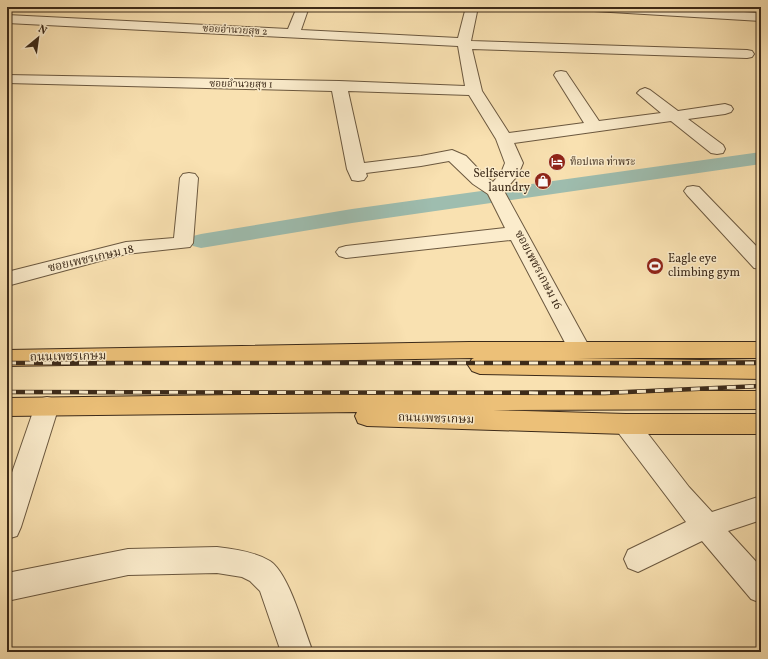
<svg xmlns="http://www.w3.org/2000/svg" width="768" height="659" font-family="Vollkorn,'Noto Serif Thai',serif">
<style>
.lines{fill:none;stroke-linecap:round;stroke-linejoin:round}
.canal{fill:#9ebdaf;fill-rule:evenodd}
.minor-casing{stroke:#6b583f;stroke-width:2}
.major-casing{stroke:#3c2a19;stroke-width:2}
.minor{fill:#fbeccc;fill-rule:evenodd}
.major{fill:#ecc078;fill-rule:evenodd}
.rail-casing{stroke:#3c2a19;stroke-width:4.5}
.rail{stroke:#fbeccc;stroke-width:3;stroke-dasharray:9;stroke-linecap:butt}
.labels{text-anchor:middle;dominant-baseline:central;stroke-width:3;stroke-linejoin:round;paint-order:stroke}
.far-street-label{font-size:10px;fill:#3c2a19;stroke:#fbeccc}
.far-poi-label{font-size:10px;fill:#3c2a19;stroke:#fbeccc;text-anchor:start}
.poi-label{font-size:12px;fill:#3c2a19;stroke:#fbeccc;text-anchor:end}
.street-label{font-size:12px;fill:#3c2a19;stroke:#fbeccc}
</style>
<rect width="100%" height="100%" fill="#f9e1b1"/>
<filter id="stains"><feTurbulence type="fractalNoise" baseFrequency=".005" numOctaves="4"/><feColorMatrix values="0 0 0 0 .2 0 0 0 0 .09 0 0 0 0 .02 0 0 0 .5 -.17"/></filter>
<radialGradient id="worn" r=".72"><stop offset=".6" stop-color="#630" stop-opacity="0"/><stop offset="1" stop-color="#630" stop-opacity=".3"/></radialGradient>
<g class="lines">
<path class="canal" d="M761 152V164L352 223 201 248 193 246 189 241 193 236 201 234 352 209Z"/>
<g class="minor-casing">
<path id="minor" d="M297 7H309L301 30 458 38 466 7H478L471 41 747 50 752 51 754 54 752 57 747 58 472 49 482 91 509 133 584 123 554 75 556 72 561 71 566 72 599 121 661 113 637 93 640 90 645 88 650 90 678 111 725 104 731 106 733 109 731 112 725 114 688 119 723 145 725 149 723 153 717 154 711 153 671 121 514 143 523 163 518 175 504 191 591 350 588 356 580 358 572 356 511 240 346 258 339 256 336 252 339 248 346 246 505 228 488 194 473 184 449 161 421 166 366 173 367 176 364 180 358 181 352 180 347 169 332 91 7 83V75L339 81 465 86 458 46 7 23V15L288 29ZM348 91 469 95 496 139 505 163 501 173 493 182 485 176 466 156 452 150 421 156 364 163Z
M588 7H658L761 13V21L594 11 589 10Z
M189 173 195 174 198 178 193 243 190 247 126 254 7 286V272L126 242 174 238 180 178 183 174Z
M693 186 699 187 761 251V269L754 268 687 195 684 191 687 187Z
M47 397 56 399 59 406 21 527 17 536 7 539V487L35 406 38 399Z
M626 414 635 417 689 487 712 512 761 496V520L728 531 761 567V603L751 599 702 541 638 572 628 568 624 559 628 550 686 522 617 431 614 424 617 417Z
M217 547C235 549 255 552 270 561 289 573 304 630 313 652H281L260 591 250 581 242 577 217 573 128 575 7 601V573L128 549Z"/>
</g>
<g class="major-casing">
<path id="major" d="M469 342H761V358H578L761 361V379L480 374 472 371 468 365 472 359 474 358 7 366V350Z
M562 391H761V409L493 410 626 414H761V434H626L367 426 358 423 355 416 357 412 7 416V398Z"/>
</g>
<use href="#minor" class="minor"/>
<use href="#major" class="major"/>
<g class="rail-casing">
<path id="rail" d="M7 363H761
M7 392 605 393 761 386"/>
</g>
<use href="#rail" class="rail"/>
</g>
<defs>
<g id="hotel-disc" transform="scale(0.9)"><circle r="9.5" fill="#8f2418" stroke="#fbeccc"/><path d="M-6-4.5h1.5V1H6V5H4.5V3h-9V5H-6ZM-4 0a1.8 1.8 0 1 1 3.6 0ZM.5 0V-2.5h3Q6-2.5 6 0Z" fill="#fff"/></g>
<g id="shop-disc" transform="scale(0.9)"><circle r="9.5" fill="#8f2418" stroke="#fbeccc"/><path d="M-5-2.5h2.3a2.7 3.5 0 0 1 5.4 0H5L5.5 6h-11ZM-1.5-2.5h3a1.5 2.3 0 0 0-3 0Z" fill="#fff"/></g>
<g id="stadium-disc" transform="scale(0.9)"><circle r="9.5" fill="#8f2418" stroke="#fbeccc"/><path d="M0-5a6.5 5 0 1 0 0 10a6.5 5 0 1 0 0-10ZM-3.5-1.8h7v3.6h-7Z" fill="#fff"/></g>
</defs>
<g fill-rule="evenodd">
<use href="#hotel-disc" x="557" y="162"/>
<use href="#shop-disc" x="543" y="181"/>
<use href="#stadium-disc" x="655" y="266"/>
</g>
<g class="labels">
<g class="far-street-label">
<text transform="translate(235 30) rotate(3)">ซอยอำนวยสุข 2</text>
<text transform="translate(241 84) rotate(1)">ซอยอำนวยสุข 1</text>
</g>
<g class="far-poi-label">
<text x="570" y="162">ท็อปเทล ท่าพระ</text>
</g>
<g class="poi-label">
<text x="530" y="174">Selfservice<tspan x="530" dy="14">laundry</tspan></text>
<text x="668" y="259" text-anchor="start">Eagle eye<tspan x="668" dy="14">climbing gym</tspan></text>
</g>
<g class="street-label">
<text transform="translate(91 259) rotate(-13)">ซอยเพชรเกษม 18</text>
<text transform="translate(538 270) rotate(62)">ซอยเพชรเกษม 16</text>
<text transform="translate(68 357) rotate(-1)">ถนนเพชรเกษม</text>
<text transform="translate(436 419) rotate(2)">ถนนเพชรเกษม</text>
</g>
</g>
<rect width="768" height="659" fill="none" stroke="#f9e1b1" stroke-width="24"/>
<rect x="8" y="8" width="752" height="643" fill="none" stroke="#3c2a19" stroke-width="2"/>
<rect x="12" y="12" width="744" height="635" fill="none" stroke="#3c2a19"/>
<g transform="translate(38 38) rotate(29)" stroke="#fbeccc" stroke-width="3" paint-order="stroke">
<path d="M0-3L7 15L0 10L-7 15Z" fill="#3c2a19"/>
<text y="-6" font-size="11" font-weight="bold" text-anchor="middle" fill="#3c2a19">N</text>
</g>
<rect width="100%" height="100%" filter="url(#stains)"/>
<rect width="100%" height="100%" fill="url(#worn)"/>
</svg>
